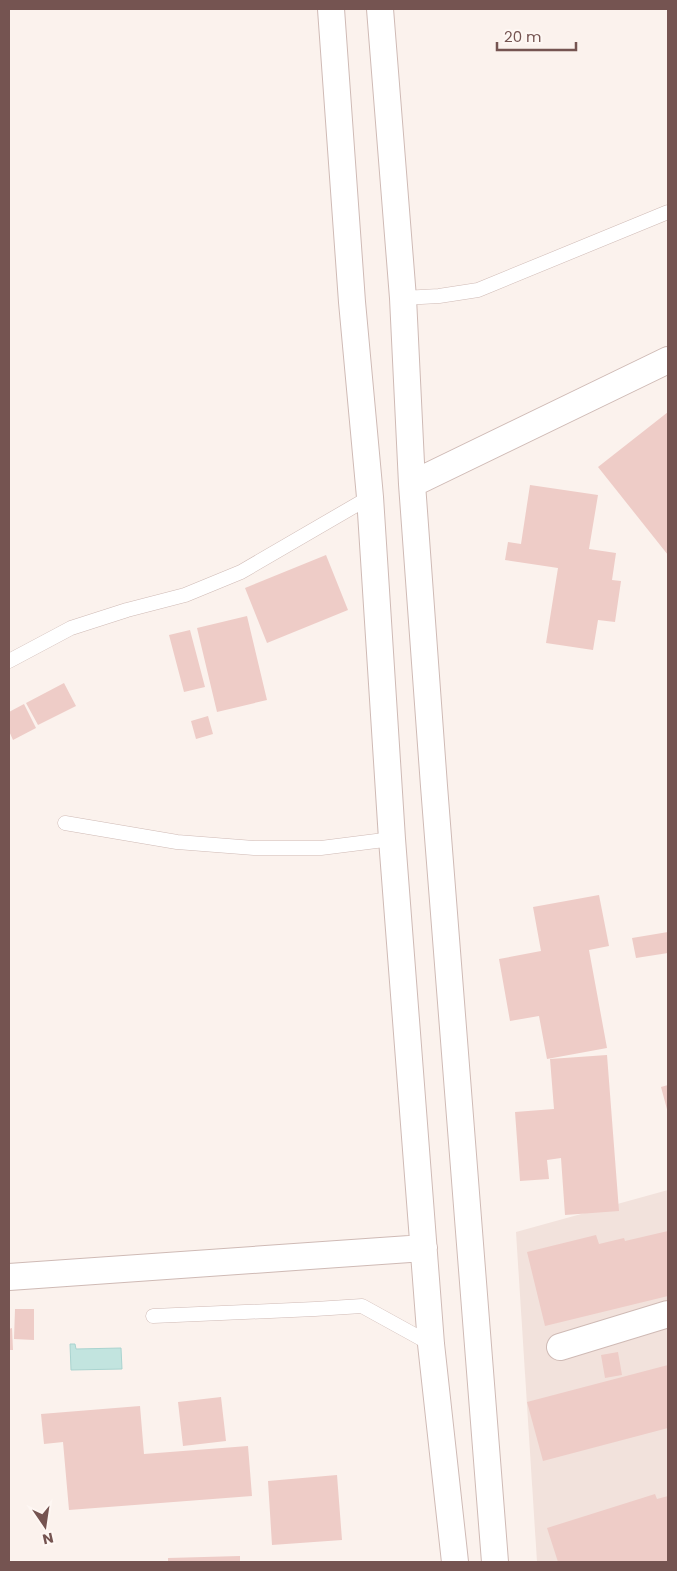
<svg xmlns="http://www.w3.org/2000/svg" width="677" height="1571" font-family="Poppins,sans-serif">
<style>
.residential{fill:#f2e2dc}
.water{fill:#c2e4df;stroke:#aad4d0}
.building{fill:#eeccc7}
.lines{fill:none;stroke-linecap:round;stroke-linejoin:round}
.lane-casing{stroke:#cfbab5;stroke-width:15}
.street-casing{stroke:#cfbab5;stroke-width:28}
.lane{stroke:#fff;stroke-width:14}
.street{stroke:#fff;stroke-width:26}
</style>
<rect width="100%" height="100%" fill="#fbf2ed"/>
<path class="residential" d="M668 1190V1562H537L516 1232Z"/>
<path class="water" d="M70 1344H75L76 1349 121 1348 122 1369 71 1370Z"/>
<path class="building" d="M668 412V555L598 467Z
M530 485 598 495 589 549 616 553 612 580 621 581 615 622 598 620 593 650 546 643 558 568 505 560 508 542 521 544Z
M326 555 348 610 267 643 245 588Z
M247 616 267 700 217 712 197 628Z
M190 630 205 687 184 692 169 635Z
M64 683 76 706 38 725 26 703Z
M24 704 36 728 13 740 9 731V712Z
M208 716 213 734 196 739 191 721Z
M599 895 609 946 589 950 607 1048 547 1059 539 1016 510 1021 499 959 541 951 533 907Z
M668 932V953L636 958 632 938Z
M607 1055 619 1211 565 1215 561 1158 547 1160 549 1179 520 1181 515 1112 554 1109 550 1059Z
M668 1085V1113L661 1087Z
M668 1231V1296L545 1326 527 1252 596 1235 599 1244 624 1238 625 1241Z
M15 1309H34V1340L14 1339Z
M12 1328 13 1350H9V1329Z
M618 1352 622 1375 605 1378 601 1355Z
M668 1365V1428L543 1461 527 1402Z
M221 1397 226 1441 183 1446 178 1402Z
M140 1406 144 1454 248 1446 252 1496 69 1510 63 1442 44 1444 41 1414Z
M337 1475 342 1540 272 1545 268 1481Z
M655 1494 657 1499 668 1496V1561L558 1562 547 1528Z
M240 1556V1562H168V1558Z"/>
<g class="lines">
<g class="lane-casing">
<path id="lane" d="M403 298 439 296 478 290 668 212
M9 661 71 628 127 610 185 595 241 572 370 497
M65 823 177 842 254 848H321L392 839
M153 1316 315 1309 362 1306 431 1344"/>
</g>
<g class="street-casing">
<path id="street" d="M331 9 352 302 370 497 392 839 431 1344 455 1562
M380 9 403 298 412 484 434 786 495 1562
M412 484 668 360
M9 1277 424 1248
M560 1347 668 1314"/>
</g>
<use href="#lane" class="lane"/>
<use href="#street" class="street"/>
</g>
<rect width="677" height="1571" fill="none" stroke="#755451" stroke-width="20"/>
<g transform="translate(45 1526) rotate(167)" stroke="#fef7f3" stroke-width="4" paint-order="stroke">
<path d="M0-4L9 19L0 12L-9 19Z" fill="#755451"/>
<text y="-8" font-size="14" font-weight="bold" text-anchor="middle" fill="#755451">N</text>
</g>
<path d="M497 42v8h79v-8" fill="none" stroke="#755451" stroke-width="2.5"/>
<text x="504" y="42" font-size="15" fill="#755451" stroke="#fef7f3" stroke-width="4" paint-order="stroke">20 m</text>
</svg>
